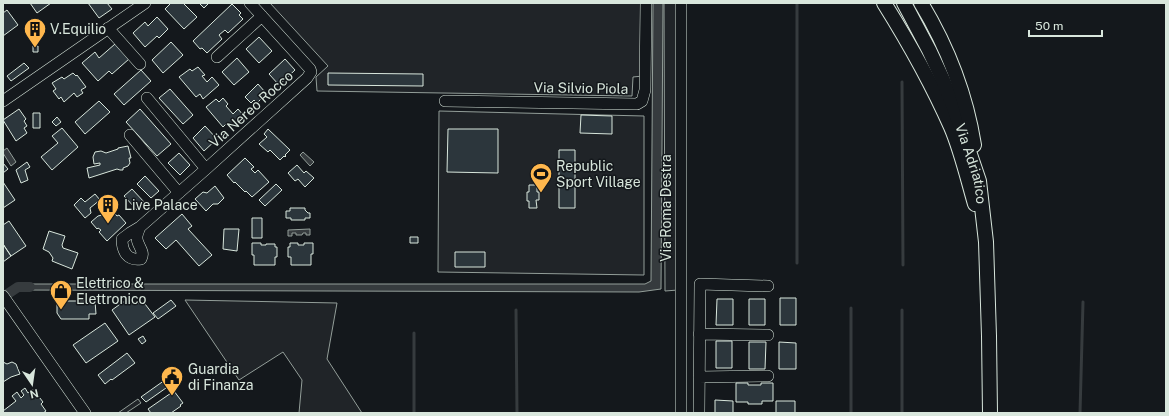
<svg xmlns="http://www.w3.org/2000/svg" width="1169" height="416" font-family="'Public Sans',sans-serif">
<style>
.green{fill:#202428;stroke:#939e99}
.water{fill:#363b3e;stroke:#939e99}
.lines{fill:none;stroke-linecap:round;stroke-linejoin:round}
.stream{stroke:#363b3e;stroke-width:3}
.canal{stroke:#363b3e;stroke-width:10}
.building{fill:#2c363c;stroke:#d8e6dc}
.minor-casing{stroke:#d8e6dc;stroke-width:12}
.major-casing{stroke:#d8e6dc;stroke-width:16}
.minor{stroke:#14181c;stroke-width:11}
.major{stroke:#14181c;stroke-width:14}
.labels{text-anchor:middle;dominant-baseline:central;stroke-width:3;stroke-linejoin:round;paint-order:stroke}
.poi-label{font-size:14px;fill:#d8e6dc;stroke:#14181c;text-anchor:start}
.street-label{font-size:14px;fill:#d8e6dc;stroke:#14181c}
</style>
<rect width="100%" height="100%" fill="#14181c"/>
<path class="green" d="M270 3H643V76L633 77 632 96 317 91 316 77 328 66Z
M664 3H677L678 290 665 291Z
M439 111 644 116V275L438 272Z
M185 300 337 303 327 359 362 413H299L302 380 283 352 239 380Z
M138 399 141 403 126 413H118Z"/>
<path class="water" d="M653 3H663L661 289 639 292 19 290 16 284H645L651 281Z
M7 148 16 162 11 166 3 153V151Z
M303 152 314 162 310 166 300 155Z
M310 229V235H306V233H303L302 235H296V233H292V236H288V230Z"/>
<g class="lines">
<path class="stream" d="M902 82 903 265
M797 263V3
M516 310 517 413
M902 310V413
M414 333V413
M851 413V308
M1080 413 1083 302"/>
<path class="canal" d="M3 297 18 287H30"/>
</g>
<path class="building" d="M30 3H51L37 13Z
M88 3H107L112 9 99 18Z
M171 3H183L197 17 184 29 165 9Z
M199 3H209L204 8Z
M232 4 241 13 239 15 243 19 228 33 225 30 219 35 222 39 207 53 202 48 200 49 193 41Z
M7 10 18 25 3 36V13Z
M157 17 168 29 159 38 157 36 145 47 133 33 145 22 148 26Z
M259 37 272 51 259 63 246 49Z
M171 42 183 55 163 73 152 60Z
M115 44 129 59 112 74 109 71 98 81 82 63 95 52 99 58Z
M33 46H38V52H33Z
M237 58 249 72 234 85 222 72Z
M285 59 295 70 279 85 269 74Z
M24 63 29 68 11 81 7 76Z
M198 67 205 75 202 76 207 82 212 77 219 85 203 99 200 94 196 97 179 77 190 69 192 71Z
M141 70 151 81 124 105 114 94Z
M73 73 76 76 77 75 86 87 81 90 83 93 77 97 74 93 64 102 61 97 59 99 53 91 56 89 52 83 62 77 64 79Z
M328 73 423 74V86L328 85Z
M258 84 265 92 263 93 265 95 257 103 254 100 251 103 245 97Z
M170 89 193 115 183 124 159 98Z
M223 98 228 104 226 106 233 114 238 109 244 116 230 128 226 124 223 127 206 107 216 99 219 102Z
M99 101 110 112 85 134 75 122Z
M19 109 26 119 24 121 27 126 24 128 27 133 16 141 3 120Z
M140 109 171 144 157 156 126 122Z
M33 113H40V128H33Z
M581 115 612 116V134L580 133Z
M57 117 61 122 56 126 52 122Z
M205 126 217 139 204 151 193 138Z
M62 128 78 147 52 170 41 157 58 143 52 136Z
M268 129 290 150 285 155 286 156 285 157 284 156 280 160 270 150 268 152 259 144 267 137 264 134Z
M448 129H498V173L447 172Z
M128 146 131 158H129L130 163 128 166 123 168V170H120L117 169 89 178 87 168 100 165V163L94 164 93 157 95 152 101 151 106 153 118 149V148Z
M559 150H575V208H559Z
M179 153 190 165 180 175 168 163Z
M245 158 254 167 251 169 255 173 258 170 269 182 252 197 246 191 245 192 235 182 234 183 227 175Z
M27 162 30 167 25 170 28 180 21 183 16 170Z
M3 163 8 169 3 173Z
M297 165 304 173 306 171 314 178 305 187 298 179 295 181 288 173Z
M145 176 159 191 151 198 137 184Z
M3 182 15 200 3 208Z
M276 184 282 190 265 206 259 200Z
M529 185H537V192H539V200H536L537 208H529V201H527V192H529Z
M215 186 224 198 218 204H213L206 211 195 199 203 192 207 193Z
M132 189 145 203 137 210 124 196Z
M95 194 100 200 90 208 91 213 85 218 74 205 81 198 85 202Z
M109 207 117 216 119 215 126 223 107 241 99 232 101 230 98 228 97 229 91 222 98 216 102 215 105 213 104 211Z
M290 208H305V210L308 213H310V218H305V220H291V218H286V211H290Z
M182 214 192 226 188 229 212 255 199 266 176 240 166 249 155 238Z
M252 218H262V238H252Z
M9 221 26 246 11 256 3 244V225Z
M224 229H239L237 251 223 249Z
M49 231 65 236 62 245 63 248 78 253 72 269 52 261 53 258 49 252 43 249Z
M410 237H418V243H410Z
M252 243H261V245H266V244H275V247H277V257H275V265H254V255H252Z
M290 243H298V245H304V243H313V254H311V265H291V257H288V247H290Z
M3 244 11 256 3 262Z
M455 252H485V267H455Z
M780 298H796V325H780Z
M717 299H733V325H716Z
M749 299H765V325H749Z
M171 300 176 306 158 319 153 313Z
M57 301H95L96 314H89V319H61L57 313Z
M123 302 145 304 155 317 129 335 112 310Z
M105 323 118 341 86 363 73 345Z
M143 336 146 341 142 344 138 339Z
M716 341H732V368H716Z
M749 342H766L765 369H749Z
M779 342 796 343V369H779Z
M127 353 135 363 112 380 111 379 105 384 98 375Z
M3 362 7 364 12 362 16 364 20 374 11 377 3 382Z
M172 375 176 381 146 402 141 397Z
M736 383H748V385H761V383H773V401H762V404H748V402H736Z
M25 388 28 393 33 389 43 402 41 404 46 411 43 413H3V411L16 401 12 396 17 392 21 398 24 395 21 391Z
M174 391 183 403 180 405 181 406 171 413H151L148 409Z
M715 400 733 401V413H715Z
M776 401H795V413H776Z"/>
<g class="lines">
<g class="minor-casing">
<path id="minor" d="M108 28 140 64
M217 57 262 16
M147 98 206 169
M3 101 145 3
M445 101 637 104 642 101 645 90 646 3
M130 135 179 193
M140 227C139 230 137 234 137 237 136 245 146 251 141 259 127 261 122 251 122 239L130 233 140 227 206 169 307 78 311 72 310 69 250 3
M3 296 85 413
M699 334 768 335
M699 377 768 376
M681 413V3
M699 413 700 284 768 286"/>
</g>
<g class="major-casing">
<g id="major">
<path d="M884 3C909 43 932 84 951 127 961 150 968 180 975 204"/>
<path id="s1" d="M904 3 929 50 943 80 955 110 979 181 986 242 989 336 990 413"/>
<path d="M921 3C947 46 966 95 974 145"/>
</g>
</g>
<use href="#minor" class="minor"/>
<use href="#major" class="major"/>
</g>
<defs>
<g id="building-pin" transform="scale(1.15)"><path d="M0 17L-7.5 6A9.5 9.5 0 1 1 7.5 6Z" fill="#ffb74d" stroke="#14181c"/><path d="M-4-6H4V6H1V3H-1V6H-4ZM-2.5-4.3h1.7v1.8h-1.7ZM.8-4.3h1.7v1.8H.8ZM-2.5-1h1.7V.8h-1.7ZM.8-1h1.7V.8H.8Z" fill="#111"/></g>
<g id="stadium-pin" transform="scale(1.15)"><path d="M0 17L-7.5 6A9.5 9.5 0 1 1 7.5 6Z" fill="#ffb74d" stroke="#14181c"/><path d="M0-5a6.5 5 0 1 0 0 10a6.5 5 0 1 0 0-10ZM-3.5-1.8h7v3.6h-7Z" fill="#111"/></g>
<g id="shop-pin" transform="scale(1.15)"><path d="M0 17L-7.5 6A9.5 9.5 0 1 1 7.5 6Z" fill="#ffb74d" stroke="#14181c"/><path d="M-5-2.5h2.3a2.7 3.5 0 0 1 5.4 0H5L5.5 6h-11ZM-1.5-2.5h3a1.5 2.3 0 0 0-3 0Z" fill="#111"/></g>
<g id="civic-pin" transform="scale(1.15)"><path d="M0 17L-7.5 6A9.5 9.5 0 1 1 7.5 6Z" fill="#ffb74d" stroke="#14181c"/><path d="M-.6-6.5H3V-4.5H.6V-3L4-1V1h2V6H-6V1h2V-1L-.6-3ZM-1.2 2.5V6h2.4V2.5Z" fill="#111"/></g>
</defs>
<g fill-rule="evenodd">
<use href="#building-pin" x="35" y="29"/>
<use href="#stadium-pin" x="541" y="174"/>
<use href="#building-pin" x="108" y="205"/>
<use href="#shop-pin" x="61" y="291"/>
<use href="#civic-pin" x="172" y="377"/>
</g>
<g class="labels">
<g class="poi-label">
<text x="50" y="29">V.Equilio</text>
<text x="556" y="166">Republic<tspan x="556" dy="16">Sport Village</tspan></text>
<text x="124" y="205">Live Palace</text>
<text x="76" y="283">Elettrico &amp;<tspan x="76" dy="16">Elettronico</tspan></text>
<text x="188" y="369">Guardia<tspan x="188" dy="16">di Finanza</tspan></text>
</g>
<g class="street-label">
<text transform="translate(581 88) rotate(1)">Via Silvio Piola</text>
<text transform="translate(251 109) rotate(-42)">Via Nereo Rocco</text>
<text stroke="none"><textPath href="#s1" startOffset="175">Via Adriatico</textPath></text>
<text transform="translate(666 208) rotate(-90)">Via Roma Destra</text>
</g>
</g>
<rect width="1169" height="416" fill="none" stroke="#d8e6dc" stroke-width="8"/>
<g transform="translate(32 384) rotate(167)" stroke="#14181c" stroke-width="3" paint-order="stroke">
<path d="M0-3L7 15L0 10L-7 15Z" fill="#d8e6dc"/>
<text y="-6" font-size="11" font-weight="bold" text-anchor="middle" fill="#d8e6dc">N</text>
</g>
<path d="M1029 30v6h73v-6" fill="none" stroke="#d8e6dc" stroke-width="2"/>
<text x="1035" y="30" font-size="12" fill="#d8e6dc" stroke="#14181c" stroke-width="3" paint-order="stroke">50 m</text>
</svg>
